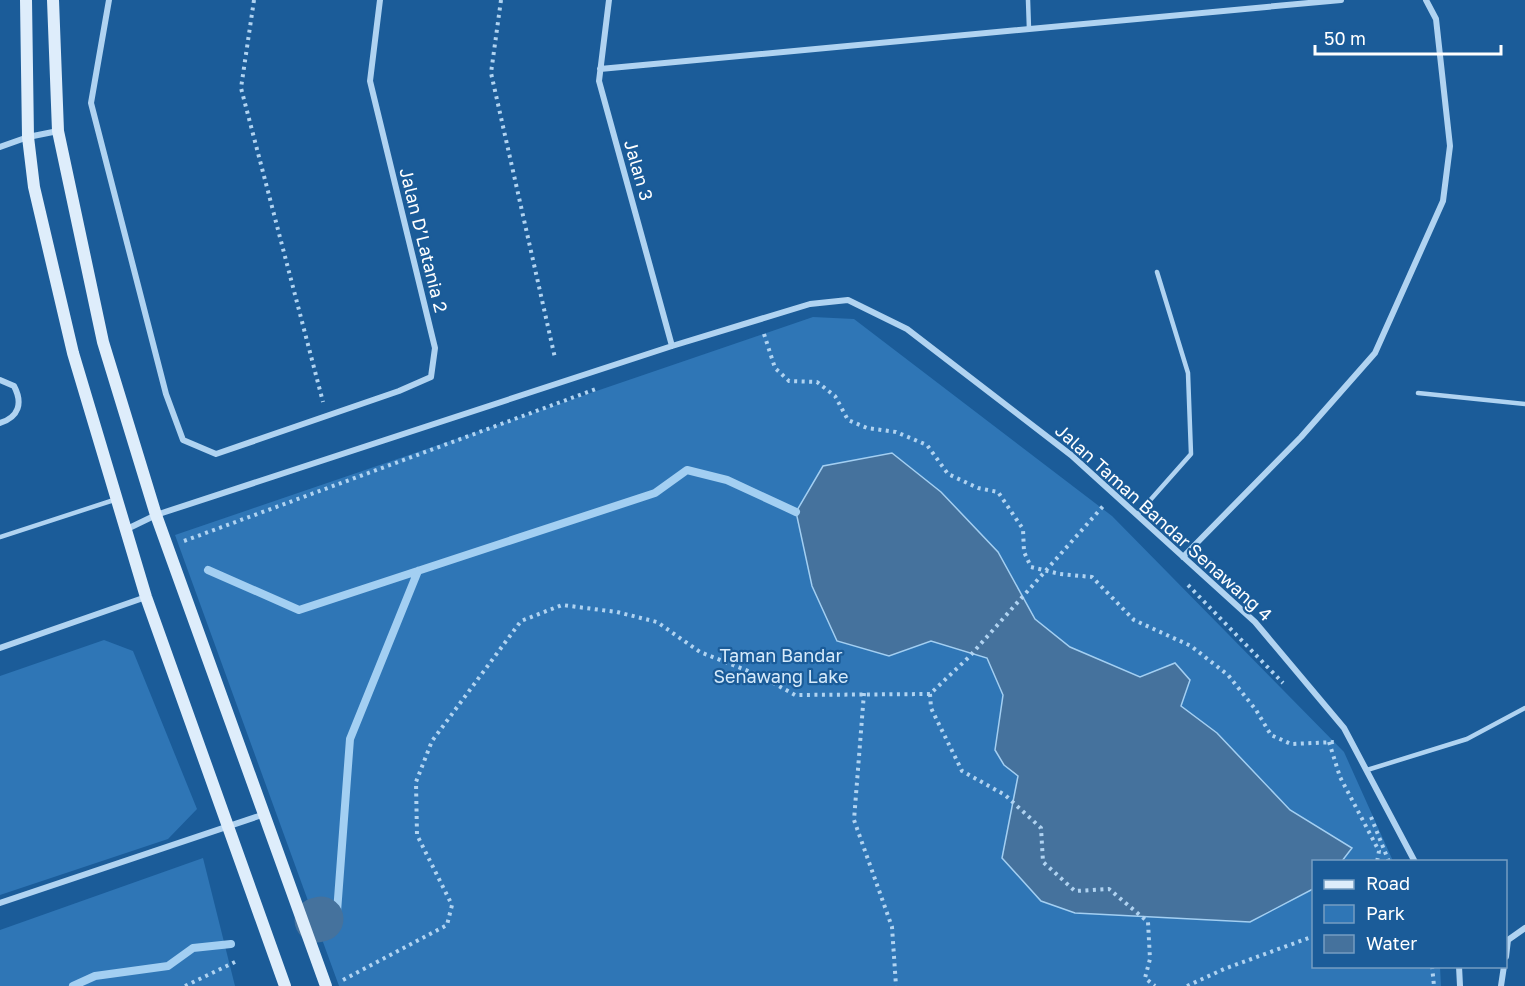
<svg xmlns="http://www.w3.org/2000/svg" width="1525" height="986" font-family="'Golos Text',sans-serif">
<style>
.green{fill:#2f76b6}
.water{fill:#45729d;stroke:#a3cff2;stroke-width:1.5}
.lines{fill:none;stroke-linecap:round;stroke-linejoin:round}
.stream{stroke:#a3cff2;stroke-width:8}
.river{stroke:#45729d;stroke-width:45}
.path{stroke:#b0d3f1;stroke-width:4;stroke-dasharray:3 4.5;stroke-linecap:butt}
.lane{stroke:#b0d3f1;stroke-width:4.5}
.street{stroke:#b0d3f1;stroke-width:6}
.secondary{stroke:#deedfb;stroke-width:12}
.labels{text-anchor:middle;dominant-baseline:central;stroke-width:4.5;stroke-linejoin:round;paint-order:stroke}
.street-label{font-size:18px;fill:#fff;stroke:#1b5c99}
.park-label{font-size:18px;fill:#d7ebfb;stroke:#1b5c99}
</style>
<rect width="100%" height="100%" fill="#1b5c99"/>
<path class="green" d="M813 317 854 319 1112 516 1344 752 1393 861 1314 862V966L1440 967 1441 986H339L175 535Z
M104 640 133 651 197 809 168 839 0 895V676Z
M203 858 235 986H0V930Z"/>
<path class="water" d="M892 453 941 492 998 552 1035 619 1070 647 1140 677 1175 663 1190 680 1181 706 1217 733 1290 810 1352 848 1342 861 1314 862 1313 889 1250 922 1075 913 1041 901 1002 858 1018 776 1004 765 995 750 1003 695 987 658 931 641 889 656 837 641 812 586 796 512 823 466Z"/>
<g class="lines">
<path class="stream" d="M208 570 299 610 655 493 687 470 727 480 796 512
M321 919 337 912 350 739 418 571
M73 986 95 976 168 966 193 948 231 944"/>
<path class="river" d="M317 920 321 919"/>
<path class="path" d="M254 0 241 88 323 402
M501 0 491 73 555 358
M764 334 775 368 789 381 817 382 835 396 848 420 867 428 896 432 927 445 948 474 978 488 998 492 1023 529 1024 552 1031 567 1060 574 1092 577 1134 620 1191 646 1228 675 1256 710 1271 735 1291 744 1336 742
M184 541 596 389
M1188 585 1283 683
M864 693 854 820 892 927 896 986
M930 694 931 708 962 771 1005 795 1041 828 1043 862 1075 891 1109 889 1148 922 1150 959 1145 978 1155 986
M1329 742 1340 777 1379 851 1377 862
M1371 817 1389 862
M1432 966 1434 986
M343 980 447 925 452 905 417 835 416 782 432 741 521 621 562 605 617 612 657 622 700 652 761 676 795 695 930 694 969 657 1105 504
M185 986 237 961
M1187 986 1224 969 1314 936"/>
<path class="lane" d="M1028 0 1029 29
M1418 393 1525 404
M1137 515 1191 454 1188 373 1157 272
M0 537 114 500
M1367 770 1467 739 1525 708"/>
<path class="street" d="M109 0 91 103 166 394 183 440 216 454 399 391 431 377 435 348 370 81 380 0
M609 0 599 81 672 346
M600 69 1341 0
M0 147 28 137 58 131
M0 380 14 386C23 403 19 417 0 423
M125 530 156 515 672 346 810 304 848 300 907 329 1071 455 1255 622 1344 728 1415 862
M1183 557 1301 437 1375 353 1443 201 1450 146 1436 19 1426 0
M0 648 146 597
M0 903 262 815
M1506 957 1508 940 1525 928
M1459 966 1460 986
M1501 986 1504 966"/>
<path class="secondary" d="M26 0 28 137 34 187 73 353 146 597 285 986
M53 0 58 131 103 342 156 515 326 986"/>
</g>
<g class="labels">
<g class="street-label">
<text transform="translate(639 170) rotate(74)">Jalan 3</text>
<text transform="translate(424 240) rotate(76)">Jalan D’Latania 2</text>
<text transform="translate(1164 522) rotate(42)">Jalan Taman Bandar Senawang 4</text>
</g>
<g class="park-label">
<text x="781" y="655">Taman Bandar<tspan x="781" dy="21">Senawang Lake</tspan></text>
</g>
</g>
<rect x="1312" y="860" width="195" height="108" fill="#1b5c99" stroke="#769dc2" stroke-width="1.5"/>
<rect x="1324" y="880" width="30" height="9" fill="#deedfb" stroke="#769dc2" stroke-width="1.5"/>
<text x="1366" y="890" font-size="18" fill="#ffffff">Road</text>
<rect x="1324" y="905" width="30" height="18" fill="#2f76b6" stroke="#769dc2" stroke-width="1.5"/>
<text x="1366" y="920" font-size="18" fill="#ffffff">Park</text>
<rect x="1324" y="935" width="30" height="18" fill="#45729d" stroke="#769dc2" stroke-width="1.5"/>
<text x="1366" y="950" font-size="18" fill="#ffffff">Water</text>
<path d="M1315 45v9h186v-9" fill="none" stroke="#ffffff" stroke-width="3"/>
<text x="1324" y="45" font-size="18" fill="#ffffff" stroke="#1b5c99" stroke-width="4.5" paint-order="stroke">50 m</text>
</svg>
